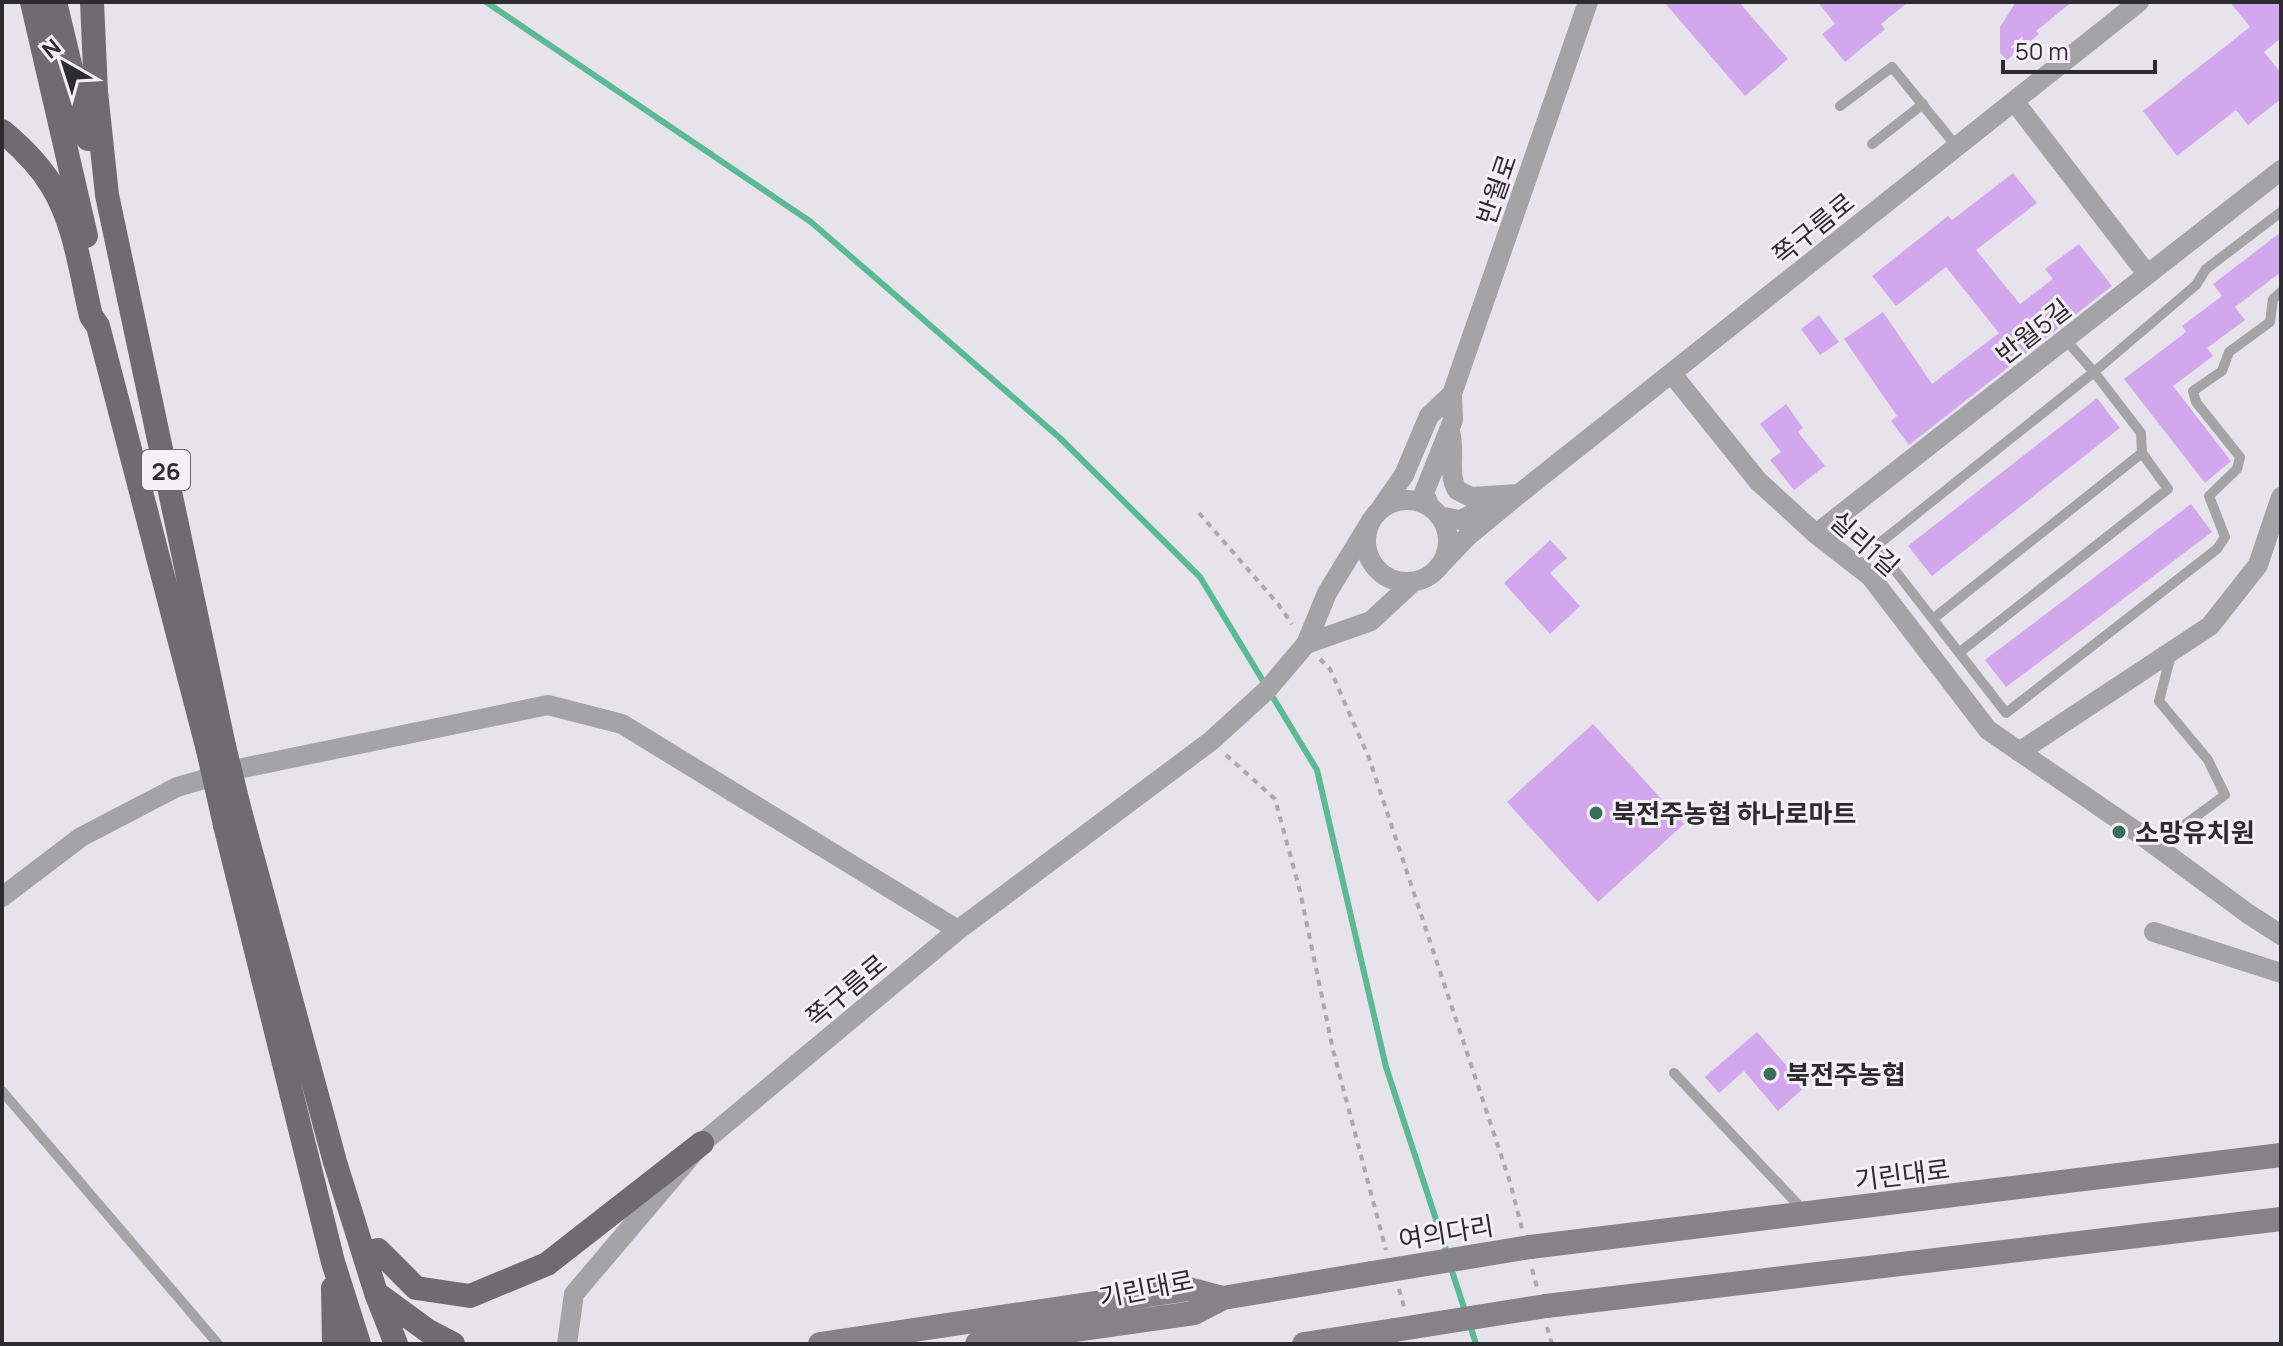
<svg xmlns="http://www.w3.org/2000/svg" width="2283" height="1346" font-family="Manrope,'Noto Sans KR',sans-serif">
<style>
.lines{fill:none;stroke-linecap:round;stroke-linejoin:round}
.stream{stroke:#5aba93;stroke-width:6}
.building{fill:#d3a7ee}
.path{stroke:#aca9ae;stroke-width:4;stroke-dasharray:6 6;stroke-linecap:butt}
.lane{stroke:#a4a3a6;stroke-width:10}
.street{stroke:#a4a3a6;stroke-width:20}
.secondary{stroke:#858387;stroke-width:24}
.primary{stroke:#6f6c71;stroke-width:24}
.secondary-bridge{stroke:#858387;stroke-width:24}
.primary-bridge{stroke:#6f6c71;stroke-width:24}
.poi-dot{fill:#377059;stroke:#f5f0f8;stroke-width:3}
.labels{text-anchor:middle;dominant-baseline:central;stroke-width:6;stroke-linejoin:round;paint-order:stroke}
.shield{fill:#f5f0f8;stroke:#68666a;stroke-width:2}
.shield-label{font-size:24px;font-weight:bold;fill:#2c2b2d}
.street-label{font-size:26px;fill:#2c2b2d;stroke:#f5f0f8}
.poi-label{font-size:26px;font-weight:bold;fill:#2c2b2d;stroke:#f5f0f8;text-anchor:start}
</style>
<rect width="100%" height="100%" fill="#e7e3ea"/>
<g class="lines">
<path class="stream" d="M486 2 811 222 1060 438 1200 577 1317 770 1386 1067 1447 1253
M1451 1268 1466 1314
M1470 1325 1476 1344"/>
</g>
<path class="building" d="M1664 2H1739L1788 59 1745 96Z
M1818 2H1908L1881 24 1885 29 1845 62 1822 34 1835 24Z
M2016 2H2072L2036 31 2039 34 2007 60 2000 53V27Z
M2230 2H2281V38L2264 52 2281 73V99L2248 125 2236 110 2177 156 2143 111 2250 27Z
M2013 173 2037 203 1976 250 2020 304 2053 279 2045 269 2079 244 2112 286 1909 445 1891 421 1897 416 1844 339 1883 312 1932 384 1999 333 1946 267 1896 306 1872 276 1948 216 1952 220Z
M2281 232V272L2235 307 2245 320 2207 348 2213 356 2173 386 2231 461 2205 483 2124 379 2186 332 2182 326 2222 296 2213 284Z
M1819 315 1839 342 1820 355 1801 329Z
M2097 398 2120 428 1932 576 1908 546Z
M1786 404 1803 428 1798 432 1825 466 1794 490 1770 460 1781 452 1760 424Z
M2191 504 2212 532 2006 687 1985 660Z
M1550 540 1567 558 1550 573 1580 606 1550 634 1504 583Z
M1593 724 1684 824 1598 902 1507 802Z
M1757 1032 1805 1087 1778 1111 1744 1071 1719 1093 1705 1077Z"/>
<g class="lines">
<path class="path" d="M1199 513 1278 604 1292 624
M1320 659 1330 669 1369 758 1510 1182 1522 1229
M1226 755 1275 799 1300 891 1333 1050 1386 1250
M1532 1269 1537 1287
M1399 1289 1404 1307
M1547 1327 1552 1344"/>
<path class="lane" d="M1840 106 1892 67 1957 147
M1872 144 1923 104
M2281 212 2206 269 2196 285 2094 372 1876 546 2006 713 2217 549 2225 537 2209 496 2237 469 2240 457 2196 402 2193 391 2222 371 2229 352 2270 322 2273 299 2281 292
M1934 618 2142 453
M1960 652 2168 489 2142 453 2141 433 2094 372 2065 339
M2156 846 2225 795 2208 760 2159 701 2171 655
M1674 1073 1804 1211
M2 1091 218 1344"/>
<path class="street" d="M2014 101 2147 274
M1672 374 1758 481 1816 534 1870 576 1988 730 2137 832 2247 913 2281 935
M1450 432C1456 451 1447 473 1457 490L1471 497 1519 494
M1366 541a41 41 0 1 1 82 0a41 41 0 1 1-82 0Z
M1430 507 1424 493 1453 420 1452 394 1588 2
M1381 508 1404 475 1429 416 1452 394
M1439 516 1460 520 1497 503
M1816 534 2281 170
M1443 562 1468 536 1519 494 2139 2
M1306 644 1371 621 1413 582
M2019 752 2210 626 2258 565 2281 497
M2 897 81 837 177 787 243 768 548 705 622 724 958 930
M2154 932 2281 973
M567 1344 574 1294 702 1143 958 930 1211 741 1267 690 1306 644 1327 593 1371 521"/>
<path class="secondary" d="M1530 1247 2281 1155
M1546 1306 2281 1219
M820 1344 1189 1289 1223 1298
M977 1344 1194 1313 1223 1298 1372 1273
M1304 1344 1395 1330"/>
<path class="primary" d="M32 2 86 236
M55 2 88 139
M92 2 96 92 107 195 224 746
M2 131C20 146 40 166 52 186 75 223 81 274 91 316L98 326 208 750
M241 815 335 1162 376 1293 396 1344
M225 825 333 1262 359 1344
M365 1254 378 1250 416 1288 470 1296 547 1264 702 1143
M333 1288 334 1344
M376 1293 428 1331 453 1344"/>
<path class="secondary-bridge" d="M1372 1273 1530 1247
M1395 1330 1546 1306"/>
<path class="primary-bridge" d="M224 746 241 815
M208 750 225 825"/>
</g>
<g class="poi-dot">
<circle cx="1596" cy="813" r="8"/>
<circle cx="2119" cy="832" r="8"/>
<circle cx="1770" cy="1074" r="8"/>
</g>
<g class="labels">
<rect class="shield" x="142" y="450" width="48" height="40" rx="6"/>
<g class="shield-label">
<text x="166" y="470">26</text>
</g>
<g class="street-label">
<text transform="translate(1496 189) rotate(-71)">반월로</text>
<text transform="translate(1813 228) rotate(-39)">쪽구름로</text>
<text transform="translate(2033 331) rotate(-38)">반월5길</text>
<text transform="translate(1865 543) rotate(42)">실리1길</text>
<text transform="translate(846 990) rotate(-40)">쪽구름로</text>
<text transform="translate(1902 1174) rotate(-7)">기린대로</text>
<text transform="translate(1446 1232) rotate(-9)">여의다리</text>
<text transform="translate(1146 1288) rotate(-11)">기린대로</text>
</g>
<g class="poi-label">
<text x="1612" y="813">북전주농협 하나로마트</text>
<text x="2135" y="832">소망유치원</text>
<text x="1786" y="1074">북전주농협</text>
</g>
</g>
<rect width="2283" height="1346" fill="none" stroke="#2c2b2d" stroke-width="8"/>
<g transform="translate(64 64) rotate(321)" stroke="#f5f0f8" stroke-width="6" paint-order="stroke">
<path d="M0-6L14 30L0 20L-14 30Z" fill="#2c2b2d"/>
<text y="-12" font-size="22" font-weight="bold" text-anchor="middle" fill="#2c2b2d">N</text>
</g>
<path d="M2003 60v12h152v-12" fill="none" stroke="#2c2b2d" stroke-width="4"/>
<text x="2015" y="60" font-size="24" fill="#2c2b2d" stroke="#f5f0f8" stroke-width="6" paint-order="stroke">50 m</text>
</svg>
